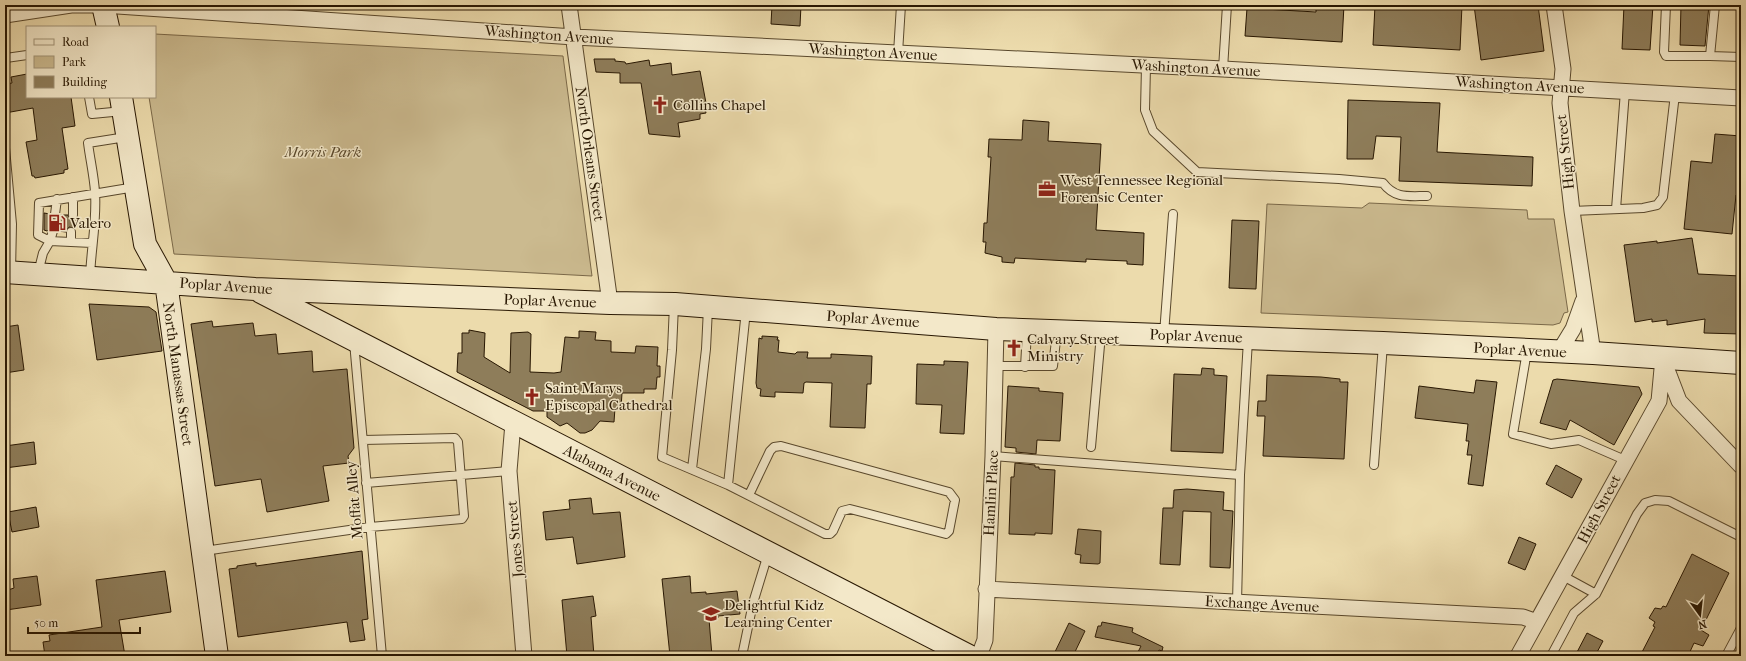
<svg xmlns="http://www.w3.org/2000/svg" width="1746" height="661" font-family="'IM FELL French Canon',serif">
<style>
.green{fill:#cbba8f;stroke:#7a6848}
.building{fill:#8e7d5a;stroke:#281702}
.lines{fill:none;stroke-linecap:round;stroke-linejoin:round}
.lane-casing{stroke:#59482c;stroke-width:10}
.street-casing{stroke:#59482c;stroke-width:17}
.secondary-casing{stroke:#281702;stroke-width:24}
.lane{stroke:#f3e8c9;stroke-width:8}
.street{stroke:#f3e8c9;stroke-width:15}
.secondary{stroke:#f3e8c9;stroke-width:22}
.labels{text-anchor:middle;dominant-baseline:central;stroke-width:3;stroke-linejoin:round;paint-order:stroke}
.street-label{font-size:15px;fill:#281702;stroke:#f3e8c9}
.poi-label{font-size:15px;fill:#281702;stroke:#f3e8c9;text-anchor:start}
.park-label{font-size:15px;font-style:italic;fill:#59482c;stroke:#f3e8c9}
</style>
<rect width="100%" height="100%" fill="#ecdbac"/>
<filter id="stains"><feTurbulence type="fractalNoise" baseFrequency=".005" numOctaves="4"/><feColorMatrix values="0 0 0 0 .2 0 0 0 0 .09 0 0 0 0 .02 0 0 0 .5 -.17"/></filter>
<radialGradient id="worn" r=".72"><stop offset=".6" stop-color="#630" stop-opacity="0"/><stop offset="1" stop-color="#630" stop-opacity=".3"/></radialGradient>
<path class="green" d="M155 34 563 56 592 276 174 254 149 97H155Z
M1369 203 1527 210 1528 219H1554L1568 312 1564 313 1560 323 1553 325 1261 313 1267 204 1362 208Z"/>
<path class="building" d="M772 5H801L800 26 771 24Z
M1316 5H1344L1342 42 1245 36 1247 8 1316 12Z
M1375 5H1462L1460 50 1373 45Z
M1474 5H1538L1544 51 1481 60Z
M1624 5H1653L1650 50 1622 49Z
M1681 5H1709L1705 46 1680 45Z
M594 59H615V61L625 62 626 64 649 60 650 66 671 63 672 75 700 71 706 103H704L706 113 700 114V119L678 123 680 137 649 134 641 83H620V73L596 72Z
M27 74V97H71L75 126 62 128 68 169 64 170V173L35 178 34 176H32L26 142 37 140 33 108 5 113V84L12 83 11 77Z
M1348 100 1440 103 1437 152 1533 157 1532 186 1399 181 1401 137 1376 136 1373 159H1347Z
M1023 120 1049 122 1048 141 1101 144 1096 230 1144 233 1143 265 1127 264V261L1104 260 1086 259V262L1015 258 1014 263 1002 262V257L985 253 986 242H983L984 223H987L991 157H988L989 139 1022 140Z
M1715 134 1741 136V196L1736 195 1732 234 1684 229 1691 161 1712 163Z
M44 213 50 214 51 218 55 219 59 218 60 215H68L70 220H75L74 228 69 227 66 232 58 231 57 227 52 226 47 231 44 230Z
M1232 220 1259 221 1256 289 1229 288Z
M1692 238 1698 274 1741 276V334L1704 333 1705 319 1667 325V320L1652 322V319L1635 322 1624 245 1657 241V243Z
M89 304 149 307 156 312 162 351 97 360Z
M212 321 213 327 253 323 255 336 276 334 278 354 312 351 313 372 347 369 354 448 348 456 349 463 323 466 329 501 267 512 261 479 215 486 191 324Z
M18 325 24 370 5 373V327Z
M469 330 485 333 484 357 510 373 511 333 528 332 531 334 530 372 554 373 561 372 565 337 579 338V331L596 332 595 340 611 341V352L635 353 636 346 658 347 657 366H660V377H657L656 389H644V393H622L621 408H615L614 422 600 421 592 430 585 433H580L567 423 560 426 547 417V411H533L457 372 458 353H462V333H469Z
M762 336 778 337 777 340H779L778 352 795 354 797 352H808L807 358H831V354L872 356 871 384H867L865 428 830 427 832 383 806 382 804 383 803 393 775 392V397L760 396 761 389 757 388 756 383 759 338 762 339Z
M944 361 968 362 964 434 940 433 942 405 916 404 917 364 944 365Z
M1202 368 1214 369V375L1227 376 1223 453 1171 451 1174 374 1201 375Z
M1267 375 1321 377 1340 379V382H1348L1344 459 1263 456 1265 416H1257L1258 401H1266Z
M1557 379 1639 387 1642 394 1614 445 1570 420 1566 430 1540 423 1553 380Z
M1476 380 1497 382 1483 486 1468 484 1472 455H1467L1469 441H1466L1468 424 1415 418 1419 386 1474 393Z
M1008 386 1037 388H1039V391L1063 393 1060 441 1037 440 1036 454 1016 452V448L1005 447Z
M34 442 36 464 5 468V446Z
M1015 463 1035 465V467H1039V469L1055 470 1052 534 1035 533V535L1009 534 1011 477H1014Z
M1556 465 1582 479 1572 498 1546 484Z
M1187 489 1224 492 1223 510 1233 511 1230 568 1210 567 1211 512 1183 511 1180 565 1160 564 1163 508H1173L1174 490Z
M591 498 593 514 620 512 625 557 577 564 573 537 546 540 543 512 570 509 569 500Z
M36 507 39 527 12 532 8 512Z
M1078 529 1101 531 1100 563 1098 564 1080 563 1081 555 1075 554Z
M1519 537 1536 544 1525 570 1508 563Z
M362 551 368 619 362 620 365 640 350 642 347 622 238 637 229 569 237 568V566L256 563V566Z
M1692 554 1729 573 1701 630 1709 635 1703 646 1694 643 1688 656H1640L1655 627 1653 626 1655 622 1649 618 1655 608 1661 609 1663 606 1666 607Z
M165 571 171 612 119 620 125 656H45L43 642 50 641 49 635 102 627 96 580Z
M37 576 41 605 6 610 5 591 14 588 13 579Z
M690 576 691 593 706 592V594L737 591 740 614 718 616V618L709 619 712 656H670L662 579Z
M593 596 596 616 591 617 594 656H567L562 600Z
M1102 622 1133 628 1132 632 1163 647 1162 651 1159 650 1156 656H1136L1141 646 1095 637 1098 626H1101Z
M1069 623 1085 631 1073 656H1053Z
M1587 633 1603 641 1595 656H1575Z"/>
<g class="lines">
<g class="lane-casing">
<path id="lane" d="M1666 5 1664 52 1666 56H1710
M1715 5 1710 56 1741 57
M5 52 6 58 27 55
M898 53 901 5
M1146 66 1145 110 1153 131 1197 172 1339 179 1383 183C1395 199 1409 196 1427 196
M1223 69 1227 5
M89 97 92 114 123 111
M5 148 12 224 5 225
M73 197V215
M1616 209 1625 91
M1572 211 1643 208 1657 205 1663 197 1675 94
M55 214 57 199
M53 231 50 241 92 243
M71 242V232
M11 272 12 224
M38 273 43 253 50 241 38 235 39 203 135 187
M90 277C91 249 97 221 95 192 94 176 90 159 88 143L126 137
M674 305 672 350 662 457 728 485 825 534H830L833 531 842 511 850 509 946 534 949 531 955 500 949 492 781 446 774 447 770 451 749 495
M1164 334 1173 214
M354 342 382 656
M1527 351 1513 434 1551 444 1579 440 1625 460
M995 366H1053L1057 332
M1025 367 1027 331
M1091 447 1101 334
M993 456 1240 475 1248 340
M1374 465 1383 344
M692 469 706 349 708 308
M366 483 509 471
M728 485 746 310
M204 551 370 527 462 519 464 516 458 442 455 438 363 440
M1563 576 1596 594
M1237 603 1240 475
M742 656 753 603 768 554
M1551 656 1574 613 1596 594 1637 514 1645 503 1655 500 1669 501 1741 537
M1726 656 1741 628"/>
</g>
<g class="street-casing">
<path id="street" d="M569 5 610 303
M1554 5 1563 69 1560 103 1572 211 1593 353
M5 15 71 5H103L574 37 1223 69 1741 98
M1559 352 1573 329 1583 301
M1664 362 1679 401 1741 466
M513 423 509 471 524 656
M986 589 1523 617 1537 622
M979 656 985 640 993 456 996 329
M1518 656 1659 401 1663 358"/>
</g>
<g class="secondary-casing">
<path id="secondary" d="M103 5 108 27
M121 97 145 244 166 282 217 656
M5 272 255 289 610 303 675 304 996 329 1383 343 1593 353 1741 363
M261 292 969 656"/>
</g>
<use href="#lane" class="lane"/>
<use href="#street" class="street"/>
<use href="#secondary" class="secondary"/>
</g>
<defs>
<g id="church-bare" transform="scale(1.38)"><path d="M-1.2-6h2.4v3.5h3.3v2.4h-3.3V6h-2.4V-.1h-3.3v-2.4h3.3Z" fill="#8f2418" stroke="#f3e8c9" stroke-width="2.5" paint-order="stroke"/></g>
<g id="office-bare" transform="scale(1.38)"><path d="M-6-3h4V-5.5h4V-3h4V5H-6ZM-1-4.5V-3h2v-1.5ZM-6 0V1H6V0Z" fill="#8f2418" stroke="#f3e8c9" stroke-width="2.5" paint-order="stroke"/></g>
<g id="fuel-bare" transform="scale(1.38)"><path d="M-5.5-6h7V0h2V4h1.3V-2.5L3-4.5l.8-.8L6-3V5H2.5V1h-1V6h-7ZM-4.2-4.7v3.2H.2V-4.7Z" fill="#8f2418" stroke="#f3e8c9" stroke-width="2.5" paint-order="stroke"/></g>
<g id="school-bare" transform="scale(1.38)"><path d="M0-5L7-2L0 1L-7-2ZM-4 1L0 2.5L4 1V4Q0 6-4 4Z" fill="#8f2418" stroke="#f3e8c9" stroke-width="2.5" paint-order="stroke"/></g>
</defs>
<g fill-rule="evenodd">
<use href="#church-bare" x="660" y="105"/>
<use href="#office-bare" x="1047" y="189"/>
<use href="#fuel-bare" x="57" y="223"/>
<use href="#church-bare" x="1014" y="348"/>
<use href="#church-bare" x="532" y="397"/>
<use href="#school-bare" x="711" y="614"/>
</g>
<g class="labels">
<g class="street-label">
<text transform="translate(549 35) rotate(4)">Washington Avenue</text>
<text transform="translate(873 52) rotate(3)">Washington Avenue</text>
<text transform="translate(1196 68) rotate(3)">Washington Avenue</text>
<text transform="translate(1520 85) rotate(3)">Washington Avenue</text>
<text transform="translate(1565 152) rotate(-96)">High Street</text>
<text transform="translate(590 154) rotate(82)">North Orleans Street</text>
<text transform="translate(226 286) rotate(4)">Poplar Avenue</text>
<text transform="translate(550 301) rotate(2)">Poplar Avenue</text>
<text transform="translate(873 319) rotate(4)">Poplar Avenue</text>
<text transform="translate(1196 336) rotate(2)">Poplar Avenue</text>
<text transform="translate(1520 350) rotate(3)">Poplar Avenue</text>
<text transform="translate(178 374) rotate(82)">North Manassas Street</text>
<text transform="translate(612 473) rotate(27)">Alabama Avenue</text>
<text transform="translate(991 493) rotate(-87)">Hamlin Place</text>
<text transform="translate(354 500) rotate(-95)">Moffat Alley</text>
<text transform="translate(1599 509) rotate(-62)">High Street</text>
<text transform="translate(515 539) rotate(-95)">Jones Street</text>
<text transform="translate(1262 604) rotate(3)">Exchange Avenue</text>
</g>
<g class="poi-label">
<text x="673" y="105">Collins Chapel</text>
<text x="1060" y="180">West Tennessee Regional<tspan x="1060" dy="17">Forensic Center</tspan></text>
<text x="70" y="223">Valero</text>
<text x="1027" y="339">Calvary Street<tspan x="1027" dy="17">Ministry</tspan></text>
<text x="545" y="388">Saint Marys<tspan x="545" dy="17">Episcopal Cathedral</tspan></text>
<text x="724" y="605">Delightful Kidz<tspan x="724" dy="17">Learning Center</tspan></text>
</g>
<g class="park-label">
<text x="323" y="152">Morris Park</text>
</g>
</g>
<rect width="1746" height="661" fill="none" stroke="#ecdbac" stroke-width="20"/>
<rect x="6" y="6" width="1734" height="649" fill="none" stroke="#281702" stroke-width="2"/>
<rect x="10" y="10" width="1726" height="641" fill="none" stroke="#281702"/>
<rect x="26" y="26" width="130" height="72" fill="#f3e8c9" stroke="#a29479"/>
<rect x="34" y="39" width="20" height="6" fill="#f3e8c9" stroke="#a29479"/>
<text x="62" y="46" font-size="12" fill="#281702">Road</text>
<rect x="34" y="56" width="20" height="12" fill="#cbba8f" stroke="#a29479"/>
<text x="62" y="66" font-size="12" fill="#281702">Park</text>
<rect x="34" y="76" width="20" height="12" fill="#8e7d5a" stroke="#a29479"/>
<text x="62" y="86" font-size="12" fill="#281702">Building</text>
<g transform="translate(1700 615) rotate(165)" stroke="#f3e8c9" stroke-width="3" paint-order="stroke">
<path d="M0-3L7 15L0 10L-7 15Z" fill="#281702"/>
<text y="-6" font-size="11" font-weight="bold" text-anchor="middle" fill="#281702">N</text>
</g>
<path d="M28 627v6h112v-6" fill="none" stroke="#281702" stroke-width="2"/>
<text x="34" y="627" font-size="12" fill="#281702" stroke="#f3e8c9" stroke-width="3" paint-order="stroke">50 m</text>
<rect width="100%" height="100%" filter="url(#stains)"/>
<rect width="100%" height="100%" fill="url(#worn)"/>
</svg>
